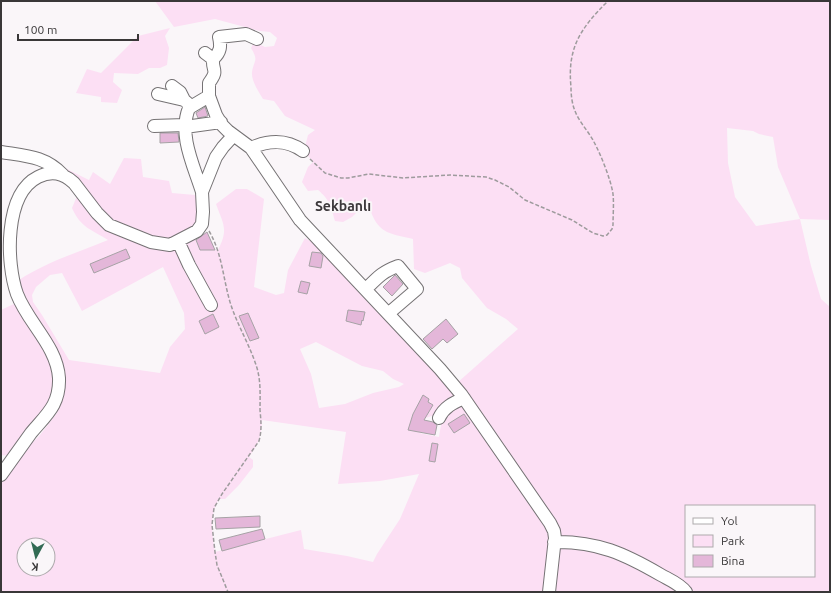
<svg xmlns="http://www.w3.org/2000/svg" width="831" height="593" font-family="Ubuntu,sans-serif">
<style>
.green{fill:#fcdff4;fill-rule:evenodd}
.building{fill:#e4b7d9;stroke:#a6a2a5}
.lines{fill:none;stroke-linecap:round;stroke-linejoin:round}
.minor-casing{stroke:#757274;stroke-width:14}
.path{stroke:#9e9b9d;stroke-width:1.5;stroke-dasharray:4 2;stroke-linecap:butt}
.minor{stroke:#fff;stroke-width:12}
.labels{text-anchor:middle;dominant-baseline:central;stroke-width:4;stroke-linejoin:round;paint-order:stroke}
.quarter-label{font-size:14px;font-weight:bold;fill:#3c383b;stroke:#faf6f9}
</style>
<rect width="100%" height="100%" fill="#faf6f9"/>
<path class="green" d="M155 1H830V220L800 219 811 266 821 299 830 307V592H553L561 542 560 531 557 523 518 474 457 383 518 329 506 319 487 308 462 278 460 268 450 263 425 273 414 269 413 239C392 234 379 234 371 212L358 211 352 217 343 222 335 221C331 207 330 200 318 190L308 191 302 182 308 167 313 162 304 151 308 135 315 130 285 116 274 101 263 99C259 92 251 81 252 72 254 60 259 61 251 48L254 42 265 47 274 46 277 38 270 32 260 31 215 19 174 27ZM727 128 753 131 759 134 773 137 778 167 800 219 756 226 735 197 728 163ZM686 506H814V576H686Z
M170 28 165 36 169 48 167 65 160 68H149L138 74 114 73 113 82 122 90 117 103 101 102V97L76 93 87 69 101 73 138 36Z
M124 158 141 159 143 177 169 181 172 193 195 195C196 203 199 213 197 221 196 228 173 238 165 241L106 218 83 186 65 168 89 180 93 172 110 184Z
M236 189H247L264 199 254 287 276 295 284 293 288 270 305 238 312 242 389 319 456 397 439 407 437 414 423 419 419 433 439 437C442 419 444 407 464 406L544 523 549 533 550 542 544 592H1V483L25 450 40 435 57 413 61 397 63 379 22 293 19 280C46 262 79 252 108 240 91 229 81 228 72 208L77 196 120 235 140 244 163 251 175 250 195 238 200 250H218C229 229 223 224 216 204ZM163 267 184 313 185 329 170 347 160 373 69 360 42 315 33 302 32 295 36 287 50 275 62 273 82 311ZM316 342 362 366 383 371 393 379 404 384 399 387 373 393 345 404 319 408 311 374 300 349ZM262 420 346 432 338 484 380 481 419 474 400 519 377 554 373 562 347 556 304 549 301 530 215 552C212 534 209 515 219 499H225L239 485 253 467V460L249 457C259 443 261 437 262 420ZM432 443 438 444 435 462 429 461ZM24 545H48V569H24Z
M16 303 42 346 52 368 55 383 53 396 9 456 1 455V310Z"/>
<path class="building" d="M205 107 208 116 198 118 196 113Z
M160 133H178L179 142 160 143Z
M207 232 215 250H200L196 240Z
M126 249 130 258 94 273 90 264Z
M312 252 321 253 323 256 321 268 309 266Z
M395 275 403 284 392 296 383 287Z
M301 281 310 283 307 294 298 292Z
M348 310 365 312 363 321 362 320 361 325 346 321Z
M248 313 259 338 250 341 239 316Z
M213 314 219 327 205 334 199 321Z
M446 319 458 334 447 343 443 339 432 349 423 339Z
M423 395 429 399 428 402 433 405 424 420 433 422 437 425 435 435 408 430 413 414Z
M464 414 470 423 454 433 448 424Z
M432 443 438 444 435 462 429 461Z
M260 516V527L216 529 215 518Z
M262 529 265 539 222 551 219 540Z"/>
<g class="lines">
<g class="minor-casing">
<path id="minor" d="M205 53 213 59C212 72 219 69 209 83V96
M213 59C221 52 221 46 219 37L246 34 257 39
M172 86 180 92 184 100
M158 94 184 100 191 106
M154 126 185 125
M185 127 221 122
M251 148C269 140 286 139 303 151
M1 152C26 156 45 156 63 175
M202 192C194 166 178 135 189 108L209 96 216 115 222 125 228 131 251 148 300 220 440 369 461 394 550 523 554 531 555 538 549 592
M178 241 189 265 211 305
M366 289C378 277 382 272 398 266L417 289 389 313
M439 418C444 407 453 403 464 398
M1 475C11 461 21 447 31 433 46 415 60 405 59 378 57 346 28 323 17 294 6 263 4 194 38 177 52 170 63 173 74 183L97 213 109 225 151 242 170 245 197 231 202 224 203 212 202 192 216 157 223 147 233 136
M554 542C597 541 625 554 661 575 670 580 680 584 686 592"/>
</g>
<path class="path" d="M310 159 325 173 341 178H348L369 174 403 178 450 175 486 177 495 180 509 187 525 200 572 220 593 233 603 236 607 235 612 229 613 225C613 215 614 204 613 194 611 180 601 155 594 142 589 132 579 122 575 111 572 104 571 95 571 87 567 47 581 28 608 1
M209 231C222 253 223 278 230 302 237 325 250 345 257 368 261 382 260 396 260 410 261 421 262 430 259 441L222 494 214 508 213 516 212 525 215 552 217 565 228 592"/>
<use href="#minor" class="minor"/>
</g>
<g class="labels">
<g class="quarter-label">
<text x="343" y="206">Sekbanlı</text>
</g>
</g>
<rect width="831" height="593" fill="none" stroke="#393738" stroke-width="4"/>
<rect x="685" y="505" width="130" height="72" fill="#faf6f9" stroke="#adaaac"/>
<rect x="693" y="518" width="20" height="6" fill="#ffffff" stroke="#adaaac"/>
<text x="721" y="525" font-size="12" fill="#393738">Yol</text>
<rect x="693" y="535" width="20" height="12" fill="#fcdff4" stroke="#adaaac"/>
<text x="721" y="545" font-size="12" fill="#393738">Park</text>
<rect x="693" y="555" width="20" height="12" fill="#e4b7d9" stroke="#adaaac"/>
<text x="721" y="565" font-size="12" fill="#393738">Bina</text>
<g transform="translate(36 557) rotate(187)"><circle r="19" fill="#faf6f9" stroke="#adaaac"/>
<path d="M0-3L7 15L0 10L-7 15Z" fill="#326b54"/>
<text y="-6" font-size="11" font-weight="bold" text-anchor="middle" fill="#393738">K</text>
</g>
<path d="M18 34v6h120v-6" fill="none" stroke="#393738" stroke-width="2"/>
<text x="24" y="34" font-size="12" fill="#393738" stroke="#faf6f9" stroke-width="3" paint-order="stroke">100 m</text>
</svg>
